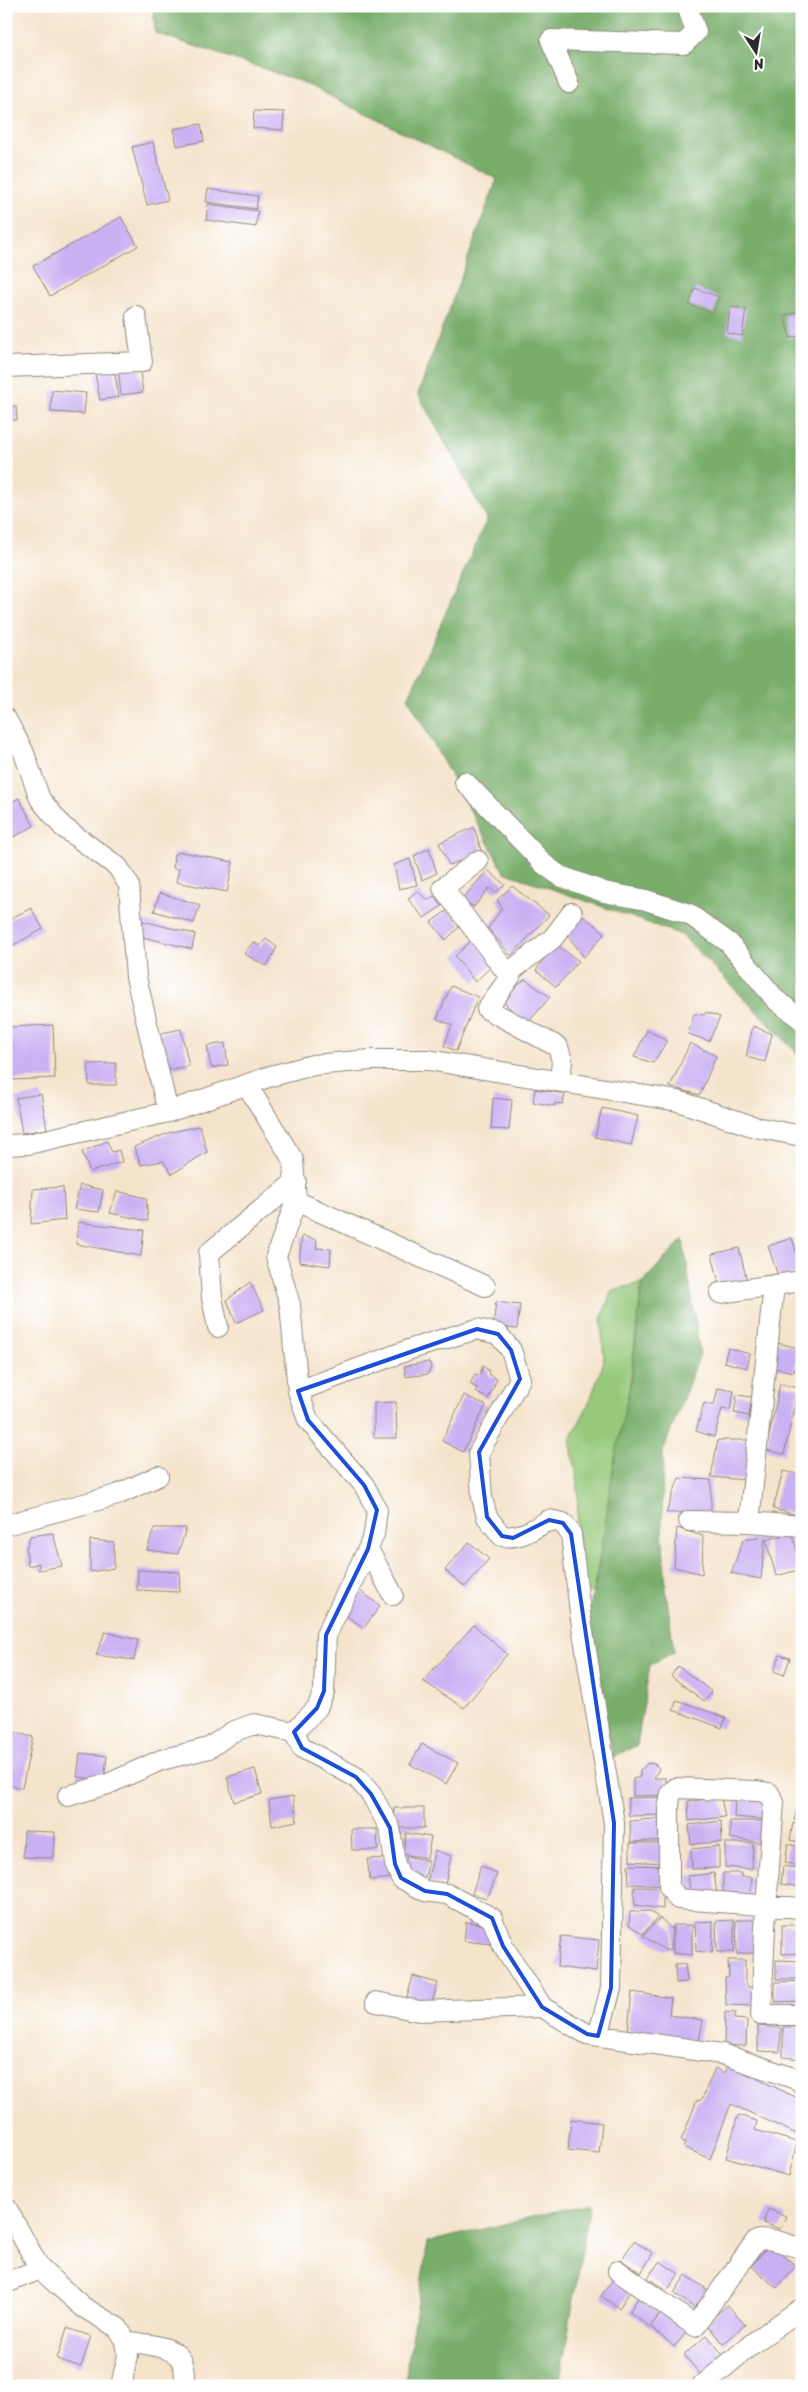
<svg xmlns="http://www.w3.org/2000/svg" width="808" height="2392" font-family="Sriracha,sans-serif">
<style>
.green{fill:#96c97a;stroke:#607a52}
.forest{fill:#78ad6a;stroke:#526c4a}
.building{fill:#cab1f3}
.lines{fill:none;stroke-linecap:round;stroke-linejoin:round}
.street-casing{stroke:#90887c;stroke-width:22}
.street{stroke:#fff;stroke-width:20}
.marked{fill:none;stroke:#1d4ed8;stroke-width:4;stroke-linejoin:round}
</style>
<rect width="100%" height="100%" fill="#fff"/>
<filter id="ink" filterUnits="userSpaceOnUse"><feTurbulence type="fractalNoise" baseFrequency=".02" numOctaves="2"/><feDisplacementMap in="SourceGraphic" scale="10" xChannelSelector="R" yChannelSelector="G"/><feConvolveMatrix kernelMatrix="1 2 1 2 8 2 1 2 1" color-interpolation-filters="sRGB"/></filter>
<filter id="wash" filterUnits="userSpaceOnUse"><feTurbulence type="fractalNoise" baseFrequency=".0096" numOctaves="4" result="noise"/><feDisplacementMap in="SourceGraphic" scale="20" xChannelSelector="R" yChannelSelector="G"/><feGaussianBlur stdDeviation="1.12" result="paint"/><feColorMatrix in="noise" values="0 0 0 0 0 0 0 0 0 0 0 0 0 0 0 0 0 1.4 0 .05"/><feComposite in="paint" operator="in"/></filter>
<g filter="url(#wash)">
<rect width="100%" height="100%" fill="#f5e4cc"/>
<path class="green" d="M642 1283 629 1391 593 1593 583 1592 577 1534 578 1483 570 1440 589 1403 604 1361 601 1319 612 1290Z"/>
<path class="forest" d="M153 6H802V1058L682 935 504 872 408 698 487 519 418 394 497 179 300 81 155 33Z
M683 1239 700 1354 663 1451 662 1525 666 1590 674 1652 650 1665 637 1745 613 1757 586 1624 598 1573 614 1462 632 1375 642 1283Z
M590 2204 559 2386H404L428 2242Z"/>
<g id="blocks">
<path class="building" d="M254 111 284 112 283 130 253 128Z
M201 124 204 141 177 146 174 129Z
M153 142 168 200 147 205 132 147Z
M208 189 258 196 256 209 206 202Z
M208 204 258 211 256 227 206 220Z
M121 217 138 246 50 296 33 266Z
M695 288 719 297 713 313 689 305Z
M730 307 746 309 742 336 727 333Z
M801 311 802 335 790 338 784 316Z
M139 366 143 392 121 395 118 369Z
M114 370 119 397 100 400 95 374Z
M52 390 86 393 84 414 51 412Z
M6 406H16L17 420H6Z
M19 798 34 826 10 839 6 832V805Z
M474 827 482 853 449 865 439 843Z
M429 848 437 873 422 880 414 856Z
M182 852 233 862 227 892 176 882 179 869 173 868 174 854Z
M410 859 417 885 399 889 394 865Z
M488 870 505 885 496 892 489 888 474 907 461 900Z
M512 886 549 915 511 956 488 928 502 908 497 900Z
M417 891 428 900 434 896 442 906 424 918 408 899Z
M160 893 200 905 194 923 154 911Z
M31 908 43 929 6 949V921Z
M448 910 461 925 446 940 431 922Z
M581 914 605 933 584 957 566 933Z
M143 921 195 934 192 949 139 936Z
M266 939 277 947 267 966 244 954 253 942 260 946Z
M473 939 494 964 475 982 455 956Z
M555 944 579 961 556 987 536 970Z
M525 979 550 997 526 1025 502 1000Z
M451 986 478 997 456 1051 444 1046 452 1025 437 1019Z
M706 1012 720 1017 709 1041 688 1034 694 1014 704 1015Z
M53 1025 55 1078 12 1080 9 1027Z
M753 1026 772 1034 765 1062 746 1057Z
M181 1029 189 1066 161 1071 153 1035Z
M647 1030 667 1041 653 1063 634 1057Z
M225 1043 228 1065 211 1068 207 1046Z
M690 1043 716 1056 700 1095 670 1087Z
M116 1063V1085H89L88 1064Z
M535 1089 565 1094 563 1104 555 1103V1106L533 1102Z
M41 1094 47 1129 22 1133 16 1098Z
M493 1098 512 1100 509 1130 491 1129Z
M602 1108 638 1116 631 1145 595 1137Z
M200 1126 207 1152 172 1174 163 1161 141 1165 134 1147 171 1132Z
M107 1141 112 1152 119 1150 122 1162 90 1172 82 1152Z
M80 1185 103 1190 99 1212 74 1209Z
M63 1187 65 1220 31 1224 33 1189Z
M117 1191 146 1198 148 1221 110 1213Z
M78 1222 144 1230 141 1256 76 1244Z
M302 1236 317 1240 316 1248 331 1249 330 1266 299 1262Z
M792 1238 802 1271 779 1279 768 1246Z
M739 1248 747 1281 720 1287 712 1254Z
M250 1282 264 1310 236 1323 227 1300Z
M496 1302 520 1305 517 1329 493 1326Z
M773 1342 799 1348 794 1372 769 1367Z
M728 1348 750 1354 747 1368 724 1362Z
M429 1362 431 1367 428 1374 406 1377 404 1366Z
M483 1366 488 1370 489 1375 497 1379 488 1399 476 1392 477 1388 470 1384 475 1374 480 1375Z
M780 1384 799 1388 784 1454 766 1450Z
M718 1388 734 1391 730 1410 722 1409 714 1437 696 1431 704 1403 714 1406Z
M799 1388H802V1409H797Z
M464 1395 486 1405 463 1452 442 1441Z
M737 1395 752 1397 749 1416 734 1413Z
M396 1402 397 1438H374V1403Z
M718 1440H750L745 1480 711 1477Z
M783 1471 802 1475 801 1516 773 1509Z
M679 1478 711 1480V1512L666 1513Z
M154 1528H186L178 1554 147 1550Z
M677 1528 703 1536 702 1574 674 1567Z
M53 1533 62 1566 38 1570 39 1563 28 1566 26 1548 30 1536Z
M792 1533 802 1569 776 1576 766 1540Z
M765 1537 761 1579 731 1573 743 1540Z
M90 1540 114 1542V1568L90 1572Z
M469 1542 489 1559 465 1587 445 1570Z
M138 1570 180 1572 179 1592 137 1590Z
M358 1589 380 1606 364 1628 341 1612Z
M474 1625 507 1654 464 1708 423 1681Z
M105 1632 138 1640 134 1660 96 1655Z
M780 1655 790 1658 784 1675 774 1671Z
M678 1666 712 1692 704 1701 671 1676Z
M677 1700 726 1718 722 1728 673 1710Z
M9 1731 33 1737 22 1788 6 1784V1742Z
M422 1744 458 1763 446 1784 410 1764Z
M80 1753 107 1756 104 1780 77 1777Z
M648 1763 655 1764 659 1769 654 1778H666V1795L633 1796V1779L640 1777V1771Z
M255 1769 262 1794 234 1802 227 1777Z
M293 1796 297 1821 272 1826 269 1800Z
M665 1797 664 1815 629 1816 628 1798Z
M735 1797 769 1799V1820L734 1817Z
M721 1798 725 1817 689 1821 688 1801Z
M799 1801 802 1802V1822L794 1820Z
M394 1808H424V1828H394Z
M665 1818 666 1840 631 1842 630 1821Z
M721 1821 722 1842 691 1844 689 1825Z
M730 1821H765L764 1843 730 1838Z
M793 1823 802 1825V1843L790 1840Z
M351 1829H377L378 1850H352Z
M24 1831 55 1832 54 1858 23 1857Z
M406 1833 431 1837 427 1858 403 1854Z
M630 1843H666L665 1863 630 1861Z
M725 1843H753L752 1869 725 1867Z
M788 1844 802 1847V1866L785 1863Z
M719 1846V1868L692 1869 691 1849Z
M435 1850 451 1856 445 1884 427 1882Z
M407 1856 429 1861 424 1880 402 1875Z
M390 1858 393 1878 370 1880 367 1859Z
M481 1865 497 1874 487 1898 472 1894Z
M628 1865 664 1866 663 1886 629 1884Z
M783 1866 802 1869V1887L781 1884Z
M714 1873 717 1894 691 1896 688 1876Z
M723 1873H741V1877H752L750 1898 723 1893Z
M634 1887 663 1888V1909L635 1905Z
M649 1911 658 1917 643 1934 629 1925 630 1912Z
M660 1918 672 1929 671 1950H665L643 1936Z
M734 1920V1952H717L716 1921Z
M736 1920H755L754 1953 737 1954Z
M713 1921 712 1953 696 1951 695 1922Z
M466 1922 494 1926 491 1944 464 1941Z
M673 1925H692V1955L673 1953Z
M782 1925H802V1953L782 1954Z
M561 1936 599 1940 596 1972 557 1967Z
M728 1960H745V1980L748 1987 755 1988V2006L726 2005 725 1978 729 1977Z
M776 1960 802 1961V1979H776Z
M685 1964 687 1982 676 1983 675 1965Z
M413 1976 438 1983 430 2008 406 2001Z
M802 1981V2001L775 2002V1982Z
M632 1992 671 1998 669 2015 703 2020 699 2041 628 2030Z
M725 2012 736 2013 734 2019 747 2020 746 2046 724 2045Z
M758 2026 781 2028 780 2052 758 2051Z
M783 2027H802L801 2059 783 2057Z
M728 2065 802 2100 799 2107 802 2109V2129L799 2135 731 2104 710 2159 683 2147 686 2142 681 2141 697 2100 700 2101 703 2097 715 2068 725 2073Z
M738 2115 757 2121 755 2130 797 2142 789 2176 726 2158Z
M571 2119 602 2123 599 2153 568 2150Z
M768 2209 786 2216 780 2229 763 2223Z
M634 2241 653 2253 641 2273 621 2260Z
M770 2244 796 2266 777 2288 751 2266Z
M660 2261 679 2274 667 2291 648 2278Z
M686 2275 708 2290 695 2308 674 2293Z
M614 2278 631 2290 619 2308 601 2296Z
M638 2298 660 2313 650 2327 629 2312Z
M728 2305 745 2325 723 2344 706 2323Z
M663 2312 687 2332 674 2347 650 2326Z
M67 2328 91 2336 81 2367 57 2359Z
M707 2335 723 2355 700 2374 684 2355Z"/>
</g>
</g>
<g filter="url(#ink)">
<use href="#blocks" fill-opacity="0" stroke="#90887c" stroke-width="1"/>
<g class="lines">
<g class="street-casing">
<path id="street" d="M569 83 551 40 684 44 696 32 687 6
M6 367 142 362 136 316
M6 719 24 753 40 799 63 827 118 867 129 885 136 977 168 1112
M465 782 545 865 560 876 604 892 646 900 689 914 729 943 776 1000 802 1020
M478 861 443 888 510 977 487 1009 558 1047 562 1061 560 1081
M507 974 553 938 572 913
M247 1085 293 1160 296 1201 485 1286
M6 1145 28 1144 168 1112 271 1076 313 1065 371 1060H428L678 1101 755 1127 802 1136
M296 1201 276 1256 290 1305 298 1391 411 1349 477 1329 498 1334 511 1350 520 1379 479 1452 482 1498 487 1517 502 1536C520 1539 534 1529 549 1520L563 1523 571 1534 580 1613 614 1823 611 1988 598 2036
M720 1293 802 1281
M218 1327 212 1298 209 1253 296 1181
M298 1391 308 1420 364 1485 377 1510 374 1534 368 1549 393 1595
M689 1521 749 1522 802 1526
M749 1522 774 1285
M6 1525 117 1495 158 1476
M368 1549 326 1635 324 1691 317 1708 294 1732 302 1748 356 1777 371 1794 390 1828 395 1864 401 1878 425 1891 447 1894 492 1918 503 1946 542 2007 587 2034 722 2054 799 2080 802 2084
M68 1796 108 1784 161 1760 209 1748 232 1732 254 1724 294 1732
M802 1908 678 1899 669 1887V1804L671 1793 676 1788 757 1791 769 1793 774 1802 766 1906 761 2015H802
M376 2002 419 2011 542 2007
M6 2207 40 2269 83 2307 118 2328 126 2341 128 2355 121 2386
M618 2271 695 2326 755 2242C769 2234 787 2246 802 2248
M6 2283 40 2269
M126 2341C157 2347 191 2344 184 2386
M702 2386 753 2343 802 2308"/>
</g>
<use href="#street" class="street"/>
</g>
</g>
<path class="marked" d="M477 1329 498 1334 511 1350 520 1379 479 1452 487 1517 502 1536 513 1538 549 1520 563 1523 571 1534 614 1823 611 1988 598 2036 587 2034 542 2007 503 1946 492 1918 447 1894 425 1891 401 1878 395 1864 390 1828 371 1794 356 1777 302 1748 294 1732 317 1708 324 1691 326 1635 368 1549 377 1510 364 1485 308 1420 298 1391Z"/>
<rect width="808" height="2392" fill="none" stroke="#fff" stroke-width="25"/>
<g transform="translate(756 52) rotate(168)" stroke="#ffffff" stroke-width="4" paint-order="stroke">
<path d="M0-4L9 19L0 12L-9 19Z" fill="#2b2b2b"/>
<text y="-8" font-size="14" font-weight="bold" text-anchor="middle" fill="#2b2b2b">N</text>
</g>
</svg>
